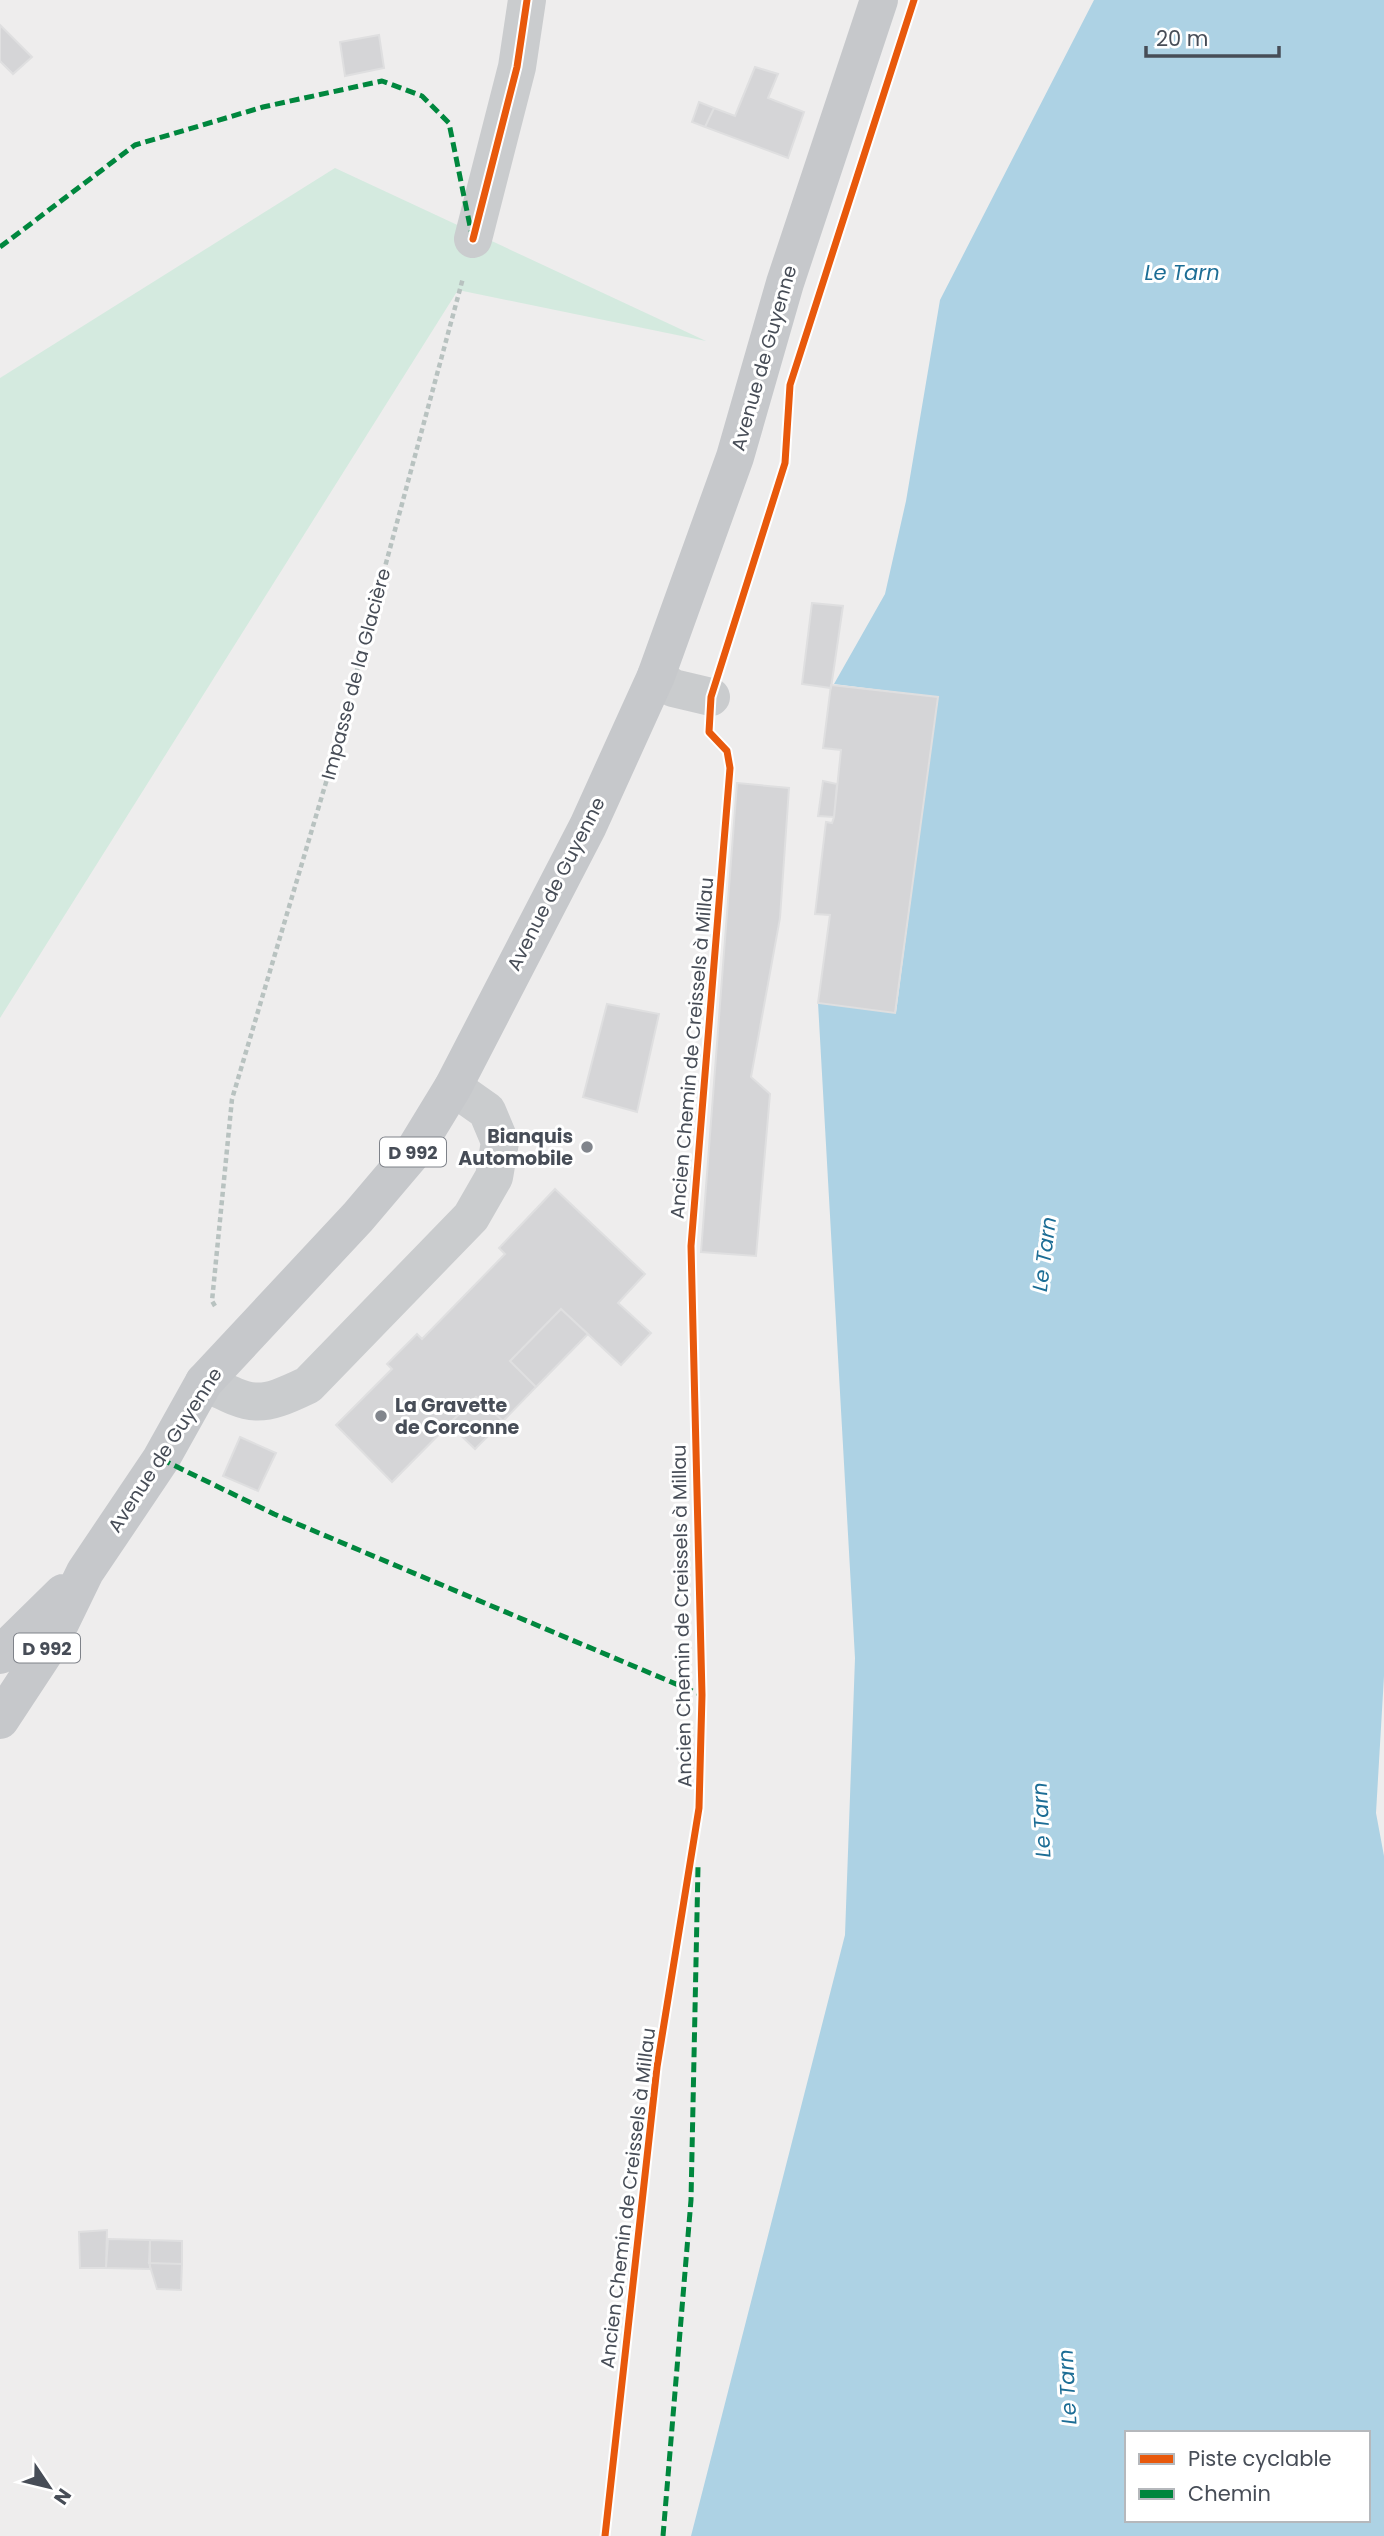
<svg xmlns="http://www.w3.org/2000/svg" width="1384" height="2536" font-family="Poppins,sans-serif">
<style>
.green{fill:#d4eadf}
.water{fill:#add2e4;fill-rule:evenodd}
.building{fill:#d5d5d7;stroke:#dfdfe0;stroke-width:2}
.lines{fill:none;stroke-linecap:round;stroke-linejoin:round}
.path{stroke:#b8c2c0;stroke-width:4.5;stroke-dasharray:5 3.5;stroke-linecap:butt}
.minor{stroke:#caccce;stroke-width:38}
.major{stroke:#c6c8cb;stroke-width:38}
.quiet{stroke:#00873e;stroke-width:5;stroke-dasharray:10 5;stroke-linecap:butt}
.cycleway-casing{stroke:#fff;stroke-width:11}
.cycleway{stroke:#e8590c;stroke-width:7}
.poi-dot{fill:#81858c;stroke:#fff;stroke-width:2.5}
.labels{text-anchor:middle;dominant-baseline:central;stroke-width:6;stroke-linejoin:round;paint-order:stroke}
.shield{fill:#fff;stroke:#7e8289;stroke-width:2}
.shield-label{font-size:18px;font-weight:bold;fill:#474d57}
.street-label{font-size:19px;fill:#474d57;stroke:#fff}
.poi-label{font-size:19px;font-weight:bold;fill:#474d57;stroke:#fff;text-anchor:end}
.water-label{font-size:21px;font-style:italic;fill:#1c6d95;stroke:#fff}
</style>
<rect width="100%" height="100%" fill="#eeeded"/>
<path class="green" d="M335 168 706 341 458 290 0 1018V378Z"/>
<path class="water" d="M1094 0H1384V1676L1376 1813 1384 1856V2536H691L845 1935 855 1658 818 1003 896 1013 937 697 834 684 885 594 906 501 940 300ZM1127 2433H1368V2520H1127Z"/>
<path class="building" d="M0 25 32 57 13 74 0 61Z
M379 35 384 68 345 76 340 42Z
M755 67 778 74 768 98 804 112 788 158 705 127 714 108 735 116Z
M699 102 714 108 705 127 692 122Z
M812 603 843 606 831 688 802 684Z
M831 685 938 697 895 1013 818 1003 830 915 815 914 826 822 832 823 834 817 841 750 823 748Z
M823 781 837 784 834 817 818 816Z
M737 783 789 788 780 918 751 1077 770 1094 756 1256 701 1252Z
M607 1004 659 1014 637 1112 583 1097Z
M555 1189 645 1274 618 1303 651 1333 621 1365 561 1309 510 1361 536 1387 503 1421 476 1397 392 1482 336 1425 392 1369 387 1364 417 1334 422 1339 505 1254 499 1248Z
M561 1309 588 1334 536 1387 510 1361Z
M476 1397 503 1421 475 1449 449 1424Z
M240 1437 276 1453 258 1491 223 1476Z
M107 2230 106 2268H80L79 2232Z
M108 2239 150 2240V2269L106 2268Z
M150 2240 182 2241V2264L149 2263Z
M149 2263 182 2264 181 2290 157 2289Z"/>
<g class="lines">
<path class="path" d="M215 1306 212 1301 232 1099 335 752 463 278"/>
<path class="minor" d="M473 239 517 67 527 0
M656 676 673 688 711 697
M204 1382C253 1406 258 1409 308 1385L471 1217 494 1177 500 1142 487 1111 453 1087"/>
<path class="major" d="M0 1655 63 1593
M0 1720 50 1644 85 1572 161 1459 204 1382 358 1217 414 1151 453 1087 588 826 656 676 735 457 785 283 879 0"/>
<path class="quiet" d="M0 247 135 145 263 107 382 81 422 96 449 123 471 231
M161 1459 274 1514 702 1695
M663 2536 691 2200 698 1867"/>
<g class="cycleway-casing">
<path id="cycleway" d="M473 239 517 67 527 0
M605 2536 657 2067 699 1808 702 1695 691 1246 730 768 727 751 709 732 711 697 785 463 790 385 914 0"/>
</g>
<use href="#cycleway" class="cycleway"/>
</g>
<g class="poi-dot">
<circle cx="587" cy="1147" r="7"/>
<circle cx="381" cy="1416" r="7"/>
</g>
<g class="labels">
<g class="shield">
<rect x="380" y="1137.5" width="66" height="29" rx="5"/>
<rect x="14" y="1633.5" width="66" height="29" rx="5"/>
</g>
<g class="shield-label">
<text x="413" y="1152">D 992</text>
<text x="47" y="1648">D 992</text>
</g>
<g class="street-label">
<text transform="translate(764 358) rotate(-74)">Avenue de Guyenne</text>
<text transform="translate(356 674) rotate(-75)">Impasse de la Glacière</text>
<text transform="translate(556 884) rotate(-63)">Avenue de Guyenne</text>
<text transform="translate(692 1048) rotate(-85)">Ancien Chemin de Creissels à Millau</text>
<text transform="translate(165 1450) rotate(-57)">Avenue de Guyenne</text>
<text transform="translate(682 1616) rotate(-91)">Ancien Chemin de Creissels à Millau</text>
<text transform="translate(628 2198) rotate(-83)">Ancien Chemin de Creissels à Millau</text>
</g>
<g class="poi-label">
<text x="573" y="1136">Bianquis<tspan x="573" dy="22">Automobile</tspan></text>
<text x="395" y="1405" text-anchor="start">La Gravette<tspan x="395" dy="22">de Corconne</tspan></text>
</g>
<g class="water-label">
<text x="1182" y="272">Le Tarn</text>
<text transform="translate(1044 1254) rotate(-83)">Le Tarn</text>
<text transform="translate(1041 1820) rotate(-93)">Le Tarn</text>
<text transform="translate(1067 2387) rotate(-93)">Le Tarn</text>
</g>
</g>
<rect x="1125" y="2431" width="245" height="91" fill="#ffffff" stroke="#b5b8bc" stroke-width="2"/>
<rect x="1139" y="2454" width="35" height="10" fill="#e8590c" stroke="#b5b8bc" stroke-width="2"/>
<text x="1188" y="2466" font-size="21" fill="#474d57">Piste cyclable</text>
<rect x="1139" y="2489" width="35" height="10" fill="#00873e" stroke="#b5b8bc" stroke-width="2"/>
<text x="1188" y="2501" font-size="21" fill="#474d57">Chemin</text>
<g transform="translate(49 2487) rotate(125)" stroke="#ffffff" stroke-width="5" paint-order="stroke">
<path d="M0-5L12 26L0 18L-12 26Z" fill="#474d57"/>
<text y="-10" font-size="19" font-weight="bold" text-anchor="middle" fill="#474d57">N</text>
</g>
<path d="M1146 46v10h133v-10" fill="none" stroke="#474d57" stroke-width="3.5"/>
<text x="1156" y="46" font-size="21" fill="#474d57" stroke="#ffffff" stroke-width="5" paint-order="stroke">20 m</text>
</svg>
